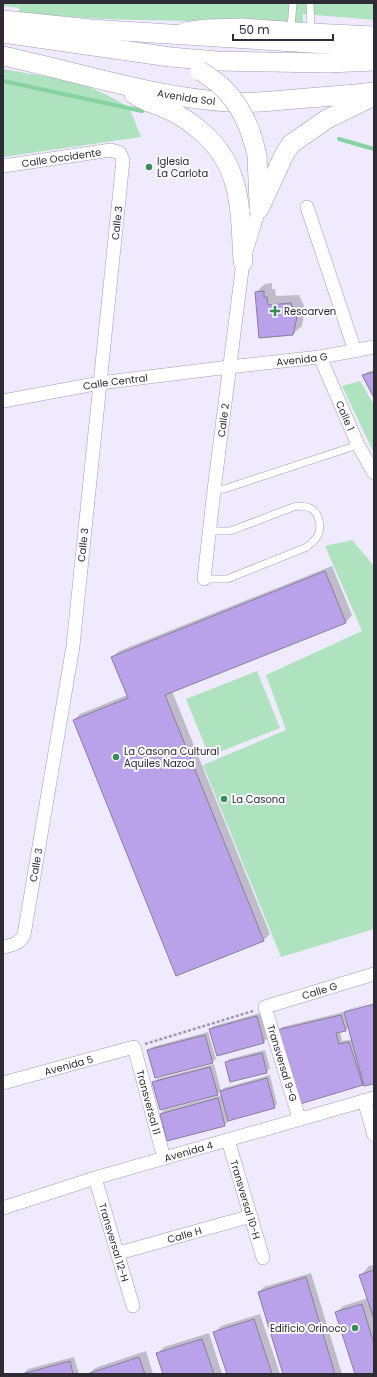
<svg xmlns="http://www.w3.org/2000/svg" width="377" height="1377" font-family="Poppins,sans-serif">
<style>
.green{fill:#afe3c0}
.shadow{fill:#0003;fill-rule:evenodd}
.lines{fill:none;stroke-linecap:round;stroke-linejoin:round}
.stream{stroke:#86d2a1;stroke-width:4}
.building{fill:#b9a2e9;stroke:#878097}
.service-casing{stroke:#a39cb4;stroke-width:8}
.minor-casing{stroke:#a39cb4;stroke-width:14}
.secondary-casing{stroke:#a39cb4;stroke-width:20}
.path{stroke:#a09bab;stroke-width:2.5;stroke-dasharray:3 2;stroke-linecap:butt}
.service{stroke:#fff;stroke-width:7}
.minor{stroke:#fff;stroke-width:13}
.secondary{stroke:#fff;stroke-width:19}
.secondary-bridge-casing{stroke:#a39cb4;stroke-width:20;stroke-linecap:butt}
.secondary-bridge{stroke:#fff;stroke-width:19}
.poi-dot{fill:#3b8b5b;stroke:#fbfaff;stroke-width:1.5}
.labels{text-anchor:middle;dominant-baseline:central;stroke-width:4;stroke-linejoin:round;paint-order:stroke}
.street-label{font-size:10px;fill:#2e2b34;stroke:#fbfaff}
.poi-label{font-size:10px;fill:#2e2b34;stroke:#fbfaff;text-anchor:start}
</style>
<rect width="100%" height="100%" fill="#f0eafe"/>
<path class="green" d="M3 3H374V20L303 14V22C208 21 113 22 19 13V8L3 6Z
M3 69 77 82 105 94 129 107 141 137 3 157Z
M360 381 374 405V453L342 386Z
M352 540 374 566V929L281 957 203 765 286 730 266 675 362 631 325 546Z
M257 671 280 728 209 756 186 699Z"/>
<path class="shadow" d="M272 283V289H275L276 296 299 295 305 308 302 326 293 334 256 292 265 284Z
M374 370V396L364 375 367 372Z
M332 566 352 615 346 622 172 691 270 934 264 940 74 720 80 714 127 695 112 657 119 651Z
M374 1002 348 1010V1012L374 1005V1082H364L363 1084 279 1031 282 1027 344 1012V1013L349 1009ZM349 1027 353 1039 342 1041 340 1031 346 1030Z
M260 1013 267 1039 264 1042 210 1029 214 1026Z
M208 1032 216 1059 212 1062 148 1051 152 1047Z
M265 1050 270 1068 267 1072 231 1081 226 1063 229 1059Z
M214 1064 221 1091 217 1094 154 1083 157 1079Z
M270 1075 277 1104 274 1107 227 1120 228 1122 224 1125 168 1140 161 1114 164 1110 222 1095 221 1091 224 1088Z
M374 1265V1374H356L337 1312 343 1306 368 1298 361 1275 369 1266Z
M311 1273 342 1374H284L259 1292 264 1287Z
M260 1314 280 1374H228L215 1332 221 1326Z
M209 1333 222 1374H164L157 1354 164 1347Z
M146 1351 153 1374H89L95 1368Z
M74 1357 79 1374H23L28 1369Z"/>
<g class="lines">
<path class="stream" d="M3 81 142 111
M339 139 374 149"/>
</g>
<path class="building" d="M264 291V297H267L268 305 291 303 297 317 293 335 259 338 255 292Z
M374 372V398L362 375Z
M325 571 346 623 165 695 264 941 176 976 73 720 128 698 111 657Z
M374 1004V1084L364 1086 344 1012Z
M341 1015 346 1031 336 1033 339 1044 349 1042 363 1085 300 1104 277 1030Z
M257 1016 264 1043 217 1056 209 1029Z
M205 1035 213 1063 155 1078 147 1050Z
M262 1053 267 1073 230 1082 225 1062Z
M210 1067 218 1095 160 1110 152 1082Z
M267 1078 275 1108 228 1121 220 1091Z
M218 1098 225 1126 167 1141 160 1114Z
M374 1270V1319L359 1275Z
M306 1277 335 1374H283L258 1292Z
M362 1304 374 1344V1374H355L335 1312Z
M254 1319 272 1374H227L213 1332Z
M202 1339 214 1374H163L156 1353Z
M139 1357 145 1374H87Z
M70 1361 73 1374H22Z"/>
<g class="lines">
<g class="service-casing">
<path id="service" d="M310 3 311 30
M291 28 293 3
M214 490 224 489 358 445
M204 579H227L307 547C311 543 316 540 318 535 322 527 319 514 312 509 307 506 302 506 296 506L230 531H209"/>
</g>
<g class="minor-casing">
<g id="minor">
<path d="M184 29 205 26 243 25 311 30 374 33"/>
<path id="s1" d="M3 166 111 150 120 153 123 160 73 646 24 935C19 944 13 945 3 947"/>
<path d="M307 207 355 351"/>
<path id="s2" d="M320 357 358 445 374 473"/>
<path id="s3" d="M3 401 100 383 229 367 320 357 374 347"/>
<path id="s4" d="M204 579 214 490 243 262 259 209"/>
<path id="s5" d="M3 1083 134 1047 164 1158"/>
<path d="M364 1100 374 1135"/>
<path id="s6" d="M299 1118 265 1007 374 974"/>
<path id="s7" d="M228 1140 263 1258"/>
<path id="s8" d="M95 1178 133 1306"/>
<path id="s9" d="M3 1208 95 1178 374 1098"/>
<path id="s10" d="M119 1253 251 1216"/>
</g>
</g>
<g class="secondary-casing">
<g id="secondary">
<path d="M3 20 91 29 374 47"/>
<path d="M3 33 170 57 217 61 329 63 374 61"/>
<path id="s11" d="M3 56C78 72 152 97 229 102 251 104 273 101 295 99 322 97 348 95 374 92"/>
<path d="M134 94C143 101 149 102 159 106 167 109 176 113 183 118 190 122 197 128 203 133 243 168 240 213 243 262"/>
<path d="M252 137 257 155 259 204"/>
<path d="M259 209 284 155 291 144 327 119 372 97"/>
</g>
</g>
<path class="path" d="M145 1044 253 1011"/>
<use href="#service" class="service"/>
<use href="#minor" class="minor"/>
<use href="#secondary" class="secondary"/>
<g class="secondary-bridge-casing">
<path id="secondary-bridge" d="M200 71C227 86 243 108 252 137"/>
</g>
<use href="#secondary-bridge" class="secondary-bridge"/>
</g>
<g class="poi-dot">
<circle cx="149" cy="167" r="4"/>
<path d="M273 305h4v4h4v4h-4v4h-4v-4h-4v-4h4z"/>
<circle cx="116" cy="757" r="4"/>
<circle cx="224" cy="799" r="4"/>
<circle cx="355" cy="1328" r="4"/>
</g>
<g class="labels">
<g class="street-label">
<text stroke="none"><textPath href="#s11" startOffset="188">Avenida Sol</textPath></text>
<text stroke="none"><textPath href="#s1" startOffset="59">Calle Occidente</textPath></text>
<text transform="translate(117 223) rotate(-84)">Calle 3</text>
<text stroke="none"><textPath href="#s3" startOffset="302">Avenida G</textPath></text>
<text stroke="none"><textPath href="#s3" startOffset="114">Calle Central</textPath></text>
<text stroke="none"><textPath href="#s2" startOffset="64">Calle 1</textPath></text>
<text stroke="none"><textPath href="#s4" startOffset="160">Calle 2</textPath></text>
<text transform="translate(83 545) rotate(-84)">Calle 3</text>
<text transform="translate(36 865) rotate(-80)">Calle 3</text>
<text stroke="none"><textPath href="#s6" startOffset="173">Calle G</textPath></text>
<text transform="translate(282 1063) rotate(73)">Transversal 9-G</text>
<text stroke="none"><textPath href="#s5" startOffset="68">Avenida 5</textPath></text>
<text stroke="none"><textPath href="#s5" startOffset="193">Transversal 11</textPath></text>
<text stroke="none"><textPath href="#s9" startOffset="194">Avenida 4</textPath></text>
<text stroke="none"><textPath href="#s7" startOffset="62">Transversal 10-H</textPath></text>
<text stroke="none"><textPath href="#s10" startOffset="68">Calle H</textPath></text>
<text stroke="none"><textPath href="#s8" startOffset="67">Transversal 12-H</textPath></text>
</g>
<g class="poi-label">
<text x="157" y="161">Iglesia<tspan x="157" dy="12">La Carlota</tspan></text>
<text x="284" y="311">Rescarven</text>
<text x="124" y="751">La Casona Cultural<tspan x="124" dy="12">Aquiles Nazoa</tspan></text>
<text x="232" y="799">La Casona</text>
<text x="347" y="1328" text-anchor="end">Edificio Orinoco</text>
</g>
</g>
<rect width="377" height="1377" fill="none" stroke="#2e2b34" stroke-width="8"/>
<path d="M233 34v6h100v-6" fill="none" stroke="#2e2b34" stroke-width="2"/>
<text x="239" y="34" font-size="12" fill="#2e2b34" stroke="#fbfaff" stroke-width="3" paint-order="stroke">50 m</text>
</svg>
